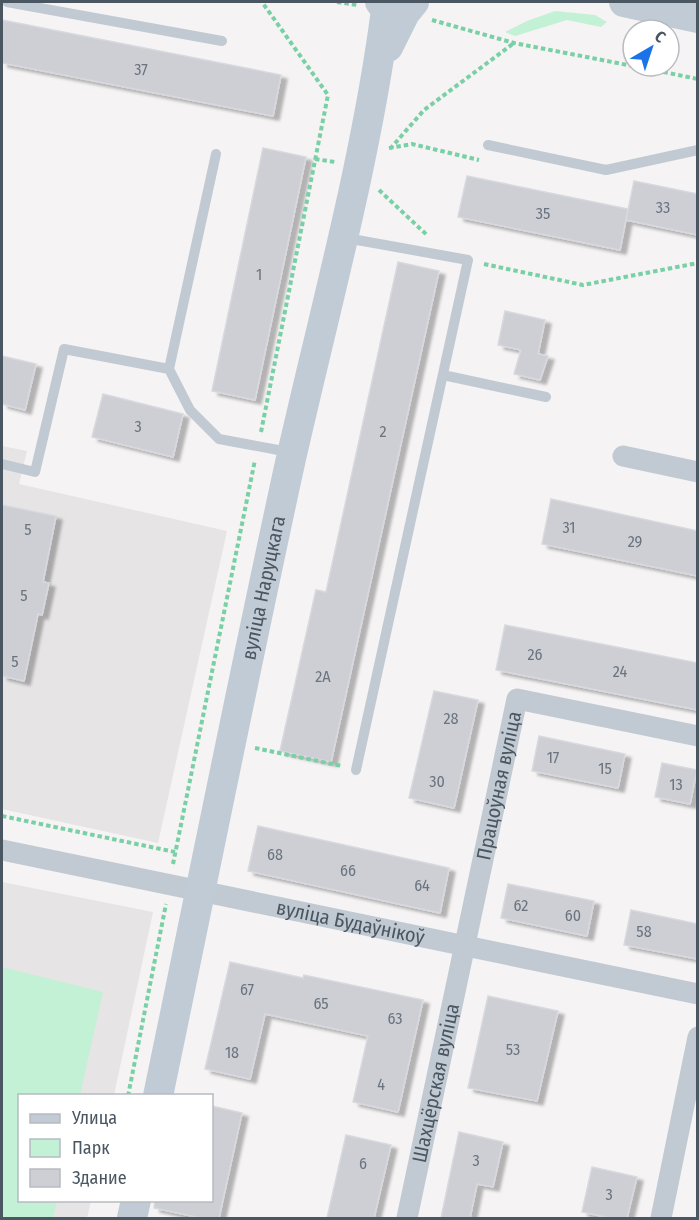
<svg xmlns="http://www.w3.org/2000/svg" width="699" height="1220" font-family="'Fira Sans Condensed',sans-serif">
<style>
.education{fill:#e6e4e5}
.green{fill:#c3f1d5}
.building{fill:#cdcfd5;stroke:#d7d9de;stroke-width:1.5;filter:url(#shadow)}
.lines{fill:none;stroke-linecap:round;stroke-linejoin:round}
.path{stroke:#7ad0a6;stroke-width:4;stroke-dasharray:4.5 3;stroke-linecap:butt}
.lane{stroke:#c1cad2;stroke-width:10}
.street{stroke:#c1cad2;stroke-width:21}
.secondary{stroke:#c1cbd6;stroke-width:30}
.labels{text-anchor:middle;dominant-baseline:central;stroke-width:4.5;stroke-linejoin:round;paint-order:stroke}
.number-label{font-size:16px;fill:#6b747e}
.street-label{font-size:20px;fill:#4a5661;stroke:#fff}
</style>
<defs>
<filter id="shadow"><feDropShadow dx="6" dy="4" stdDeviation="1.5" flood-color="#0004"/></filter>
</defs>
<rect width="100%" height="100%" fill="#f5f3f3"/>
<path class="education" d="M2 446 27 451 19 484 227 531 158 843 2 809Z
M2 882 153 912 114 1095 20 1096V1200L91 1201 87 1218H2Z"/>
<path class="green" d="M555 11 595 15 607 22 601 27 567 20 515 36 505 32 527 21Z
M2 967 103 992 80 1095 20 1096V1200L57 1201 53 1218H2Z"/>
<path class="building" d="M2 20 281 75 273 116 2 63Z
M263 148 306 157 255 400 212 391Z
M467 176 628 209 620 250 458 217Z
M634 181 698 194V235L626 220Z
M398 262 439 271 331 762 280 751 316 590 326 592Z
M505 311 545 320 538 354 548 356 540 380 514 374 521 350 498 345Z
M2 356 36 364 25 410 2 404Z
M103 394 183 414 173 457 92 437Z
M551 499 698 531V576L542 544Z
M2 505 56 516 43 582 49 583 42 615 38 614 24 681 2 676Z
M505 625 698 663V710L496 670Z
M434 691 478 700 454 808 409 798Z
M539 736 625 754 618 788 532 771Z
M662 763 697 770 690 804 655 797Z
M258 826 449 868 440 913 248 871Z
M508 884 594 901 587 936 501 918Z
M631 910 698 924V959L624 945Z
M230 962 303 978 304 975 423 1000 398 1112 353 1102 368 1036 265 1014 250 1079 205 1069Z
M488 996 558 1011 537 1101 468 1088Z
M212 1106 242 1113 219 1218H201L154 1208 155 1200H212Z
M459 1132 503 1142 493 1187 477 1184 470 1218H441Z
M346 1135 391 1145 374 1218H327Z
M592 1167 637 1177 627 1218H610L582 1212Z"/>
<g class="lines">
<path class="path" d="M337 2 357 5
M432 20 514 43 633 66
M634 66 698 79
M389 148 412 144 479 160
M390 149 424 110 514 43
M315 159 335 162
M379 190 428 236
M484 264 583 285 698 263
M261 432 328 95 262 2
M255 748 342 766
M2 816 175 852
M173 864 255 460
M128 1096 166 904"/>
<path class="lane" d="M7 2 222 41
M488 145 606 170 698 150
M346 238 468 260 356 770
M169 369 216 154
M443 375 546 397
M2 464 35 472 64 349 169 369 190 410 219 439 289 452"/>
<g class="street">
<path d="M623 456 698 472"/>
<path id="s1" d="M2 850 698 994"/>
<path id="s2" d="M407 1218 517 699 698 736"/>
<path d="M661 1218 698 1037"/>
</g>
<g class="secondary">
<path d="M624 2 698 18"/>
<path d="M388 47 405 13 414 2"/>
<path id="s3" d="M158 1096C202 885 244 673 290 463 324 312 366 163 386 10L380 2"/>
<path d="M132 1218 136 1200"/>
</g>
</g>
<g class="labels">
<g class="number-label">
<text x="141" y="69">37</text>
<text x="663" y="207">33</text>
<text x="543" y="213">35</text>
<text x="259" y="274">1</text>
<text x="138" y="426">3</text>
<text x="383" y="431">2</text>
<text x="569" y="527">31</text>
<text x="28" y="529">5</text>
<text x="635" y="541">29</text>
<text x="24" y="595">5</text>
<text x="535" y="654">26</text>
<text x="15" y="661">5</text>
<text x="620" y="671">24</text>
<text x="323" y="676">2А</text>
<text x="451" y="718">28</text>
<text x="553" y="757">17</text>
<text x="605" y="768">15</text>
<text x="437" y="781">30</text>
<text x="676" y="784">13</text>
<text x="275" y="854">68</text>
<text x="348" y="870">66</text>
<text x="422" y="885">64</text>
<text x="521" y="905">62</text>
<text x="573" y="915">60</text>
<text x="644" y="931">58</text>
<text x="247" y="989">67</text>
<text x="321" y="1003">65</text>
<text x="395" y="1018">63</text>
<text x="513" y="1049">53</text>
<text x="232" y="1052">18</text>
<text x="381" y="1084">4</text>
<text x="476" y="1160">3</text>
<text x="363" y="1163">6</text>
<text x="609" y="1194">3</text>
</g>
<g class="street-label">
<text stroke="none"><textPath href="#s3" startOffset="519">вуліца Наруцкага</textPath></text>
<text stroke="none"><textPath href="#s2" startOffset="442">Працоўная вуліца</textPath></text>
<text stroke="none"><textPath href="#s1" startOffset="356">вуліца Будаўнікоў</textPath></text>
<text stroke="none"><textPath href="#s2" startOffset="138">Шахцёрская вуліца</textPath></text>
</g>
</g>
<rect width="699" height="1220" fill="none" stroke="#4a5661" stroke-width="6"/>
<rect x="18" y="1094" width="195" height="108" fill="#ffffff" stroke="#b7bbc0" stroke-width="1.5"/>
<rect x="30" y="1114" width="30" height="9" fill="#c1cbd6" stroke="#b7bbc0" stroke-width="1.5"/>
<text x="72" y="1124" font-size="18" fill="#4a5661">Улица</text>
<rect x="30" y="1139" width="30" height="18" fill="#c3f1d5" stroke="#b7bbc0" stroke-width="1.5"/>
<text x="72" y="1154" font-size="18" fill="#4a5661">Парк</text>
<rect x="30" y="1169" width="30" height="18" fill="#cdcfd5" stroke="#b7bbc0" stroke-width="1.5"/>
<text x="72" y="1184" font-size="18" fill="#4a5661">Здание</text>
<g transform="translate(651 48) rotate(39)"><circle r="28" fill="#ffffff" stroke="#b7bbc0" stroke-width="1.5"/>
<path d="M0-4.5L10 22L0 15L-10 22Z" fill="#1a73e8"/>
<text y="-9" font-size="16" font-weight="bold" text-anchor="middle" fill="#4a5661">С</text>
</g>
</svg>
